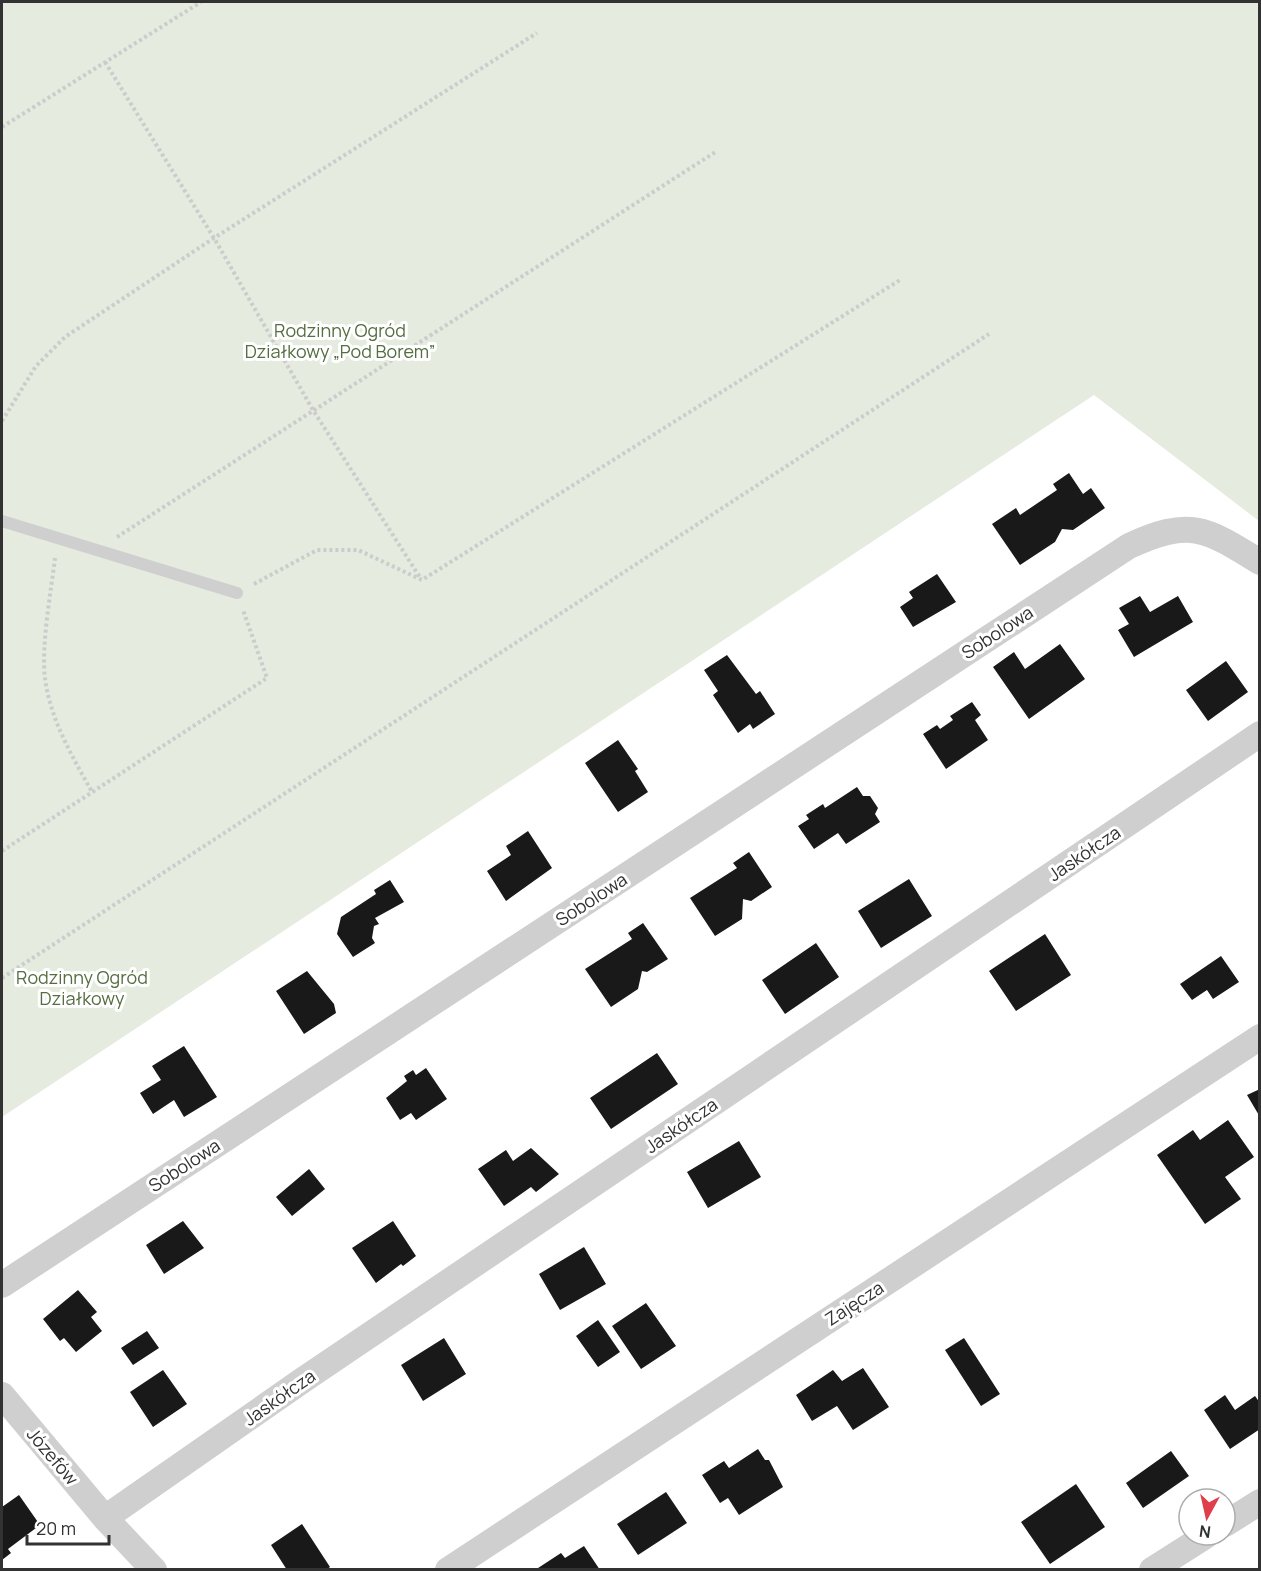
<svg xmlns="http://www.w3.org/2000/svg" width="1261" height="1571" font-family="Manrope,sans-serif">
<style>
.green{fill:#e5ebde}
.building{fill:#191919}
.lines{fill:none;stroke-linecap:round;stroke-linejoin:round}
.path{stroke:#ccc;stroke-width:4;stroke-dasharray:3 3;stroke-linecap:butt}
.service{stroke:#cfcfcf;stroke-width:12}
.minor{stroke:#cfcfcf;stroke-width:26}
.labels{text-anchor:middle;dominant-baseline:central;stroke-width:6;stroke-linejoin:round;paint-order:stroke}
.park-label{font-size:18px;fill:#556d40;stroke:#fff}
.street-label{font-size:18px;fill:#323232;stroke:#fff}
</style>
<rect width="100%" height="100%" fill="#fff"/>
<path class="green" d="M2 2H1259V521L1094 395 2 1117Z"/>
<path class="building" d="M1069 473 1083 494 1091 488 1105 508 1073 530 1062 529 1055 542 1020 565 992 524 1016 508 1020 515 1057 490 1053 484Z
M937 574 956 602 913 627 900 607 913 598 909 592Z
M1140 596 1150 612 1178 596 1193 622 1134 657 1118 630 1129 624 1119 608Z
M1060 644 1085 679 1029 719 993 667 1014 652 1025 669Z
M727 655 756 694 760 691 775 714 753 729 750 724 738 733 713 695 718 691 704 670Z
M1226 661 1248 692 1208 721 1186 690Z
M972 702 981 715 975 720 988 740 946 769 923 734 937 725 940 729 953 720 950 716Z
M618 740 638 769 635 771 648 792 618 812 585 763Z
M857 787 863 796H870L878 808 875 814 880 822 846 844 838 833 814 849 798 826 809 819 806 815 823 804 825 808Z
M528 831 552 868 506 901 487 871 511 855 506 846Z
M749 852 772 887 751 901 743 899 742 919 715 936 690 898 737 868 733 863Z
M909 879 932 916 881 948 858 911Z
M390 880 404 902 375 918 379 924 374 926 372 938 375 943 353 957 337 934 341 917 376 894 374 890Z
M643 923 668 959 647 972 642 971 638 989 611 1007 585 969 632 939 628 933Z
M1045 934 1071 975 1016 1011 989 971Z
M816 943 839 977 785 1014 762 980Z
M1221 956 1239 982 1213 999 1207 990 1192 1000 1180 984Z
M307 971 334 1004 336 1013 304 1034 276 991Z
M184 1046 217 1097 184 1117 174 1100 153 1114 140 1093 161 1080 152 1066Z
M657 1053 678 1084 611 1129 590 1098Z
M426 1068 447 1099 416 1120 411 1113 400 1120 386 1098 407 1081 404 1076 413 1070 416 1075Z
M1260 1089V1117L1247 1095Z
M1228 1120 1254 1157 1225 1177 1241 1199 1205 1224 1157 1155 1193 1130 1200 1140Z
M739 1141 761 1177 708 1208 687 1172Z
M531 1148 559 1174 536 1192 531 1187 504 1206 478 1169 506 1150 513 1161Z
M309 1169 325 1189 292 1216 276 1197Z
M183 1221 204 1248 164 1274 146 1245Z
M393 1221 416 1256 403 1266 401 1264 376 1283 352 1248Z
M584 1247 606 1284 560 1310 539 1274Z
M78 1290 97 1312 91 1317 102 1331 76 1352 64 1338 60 1341 43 1319Z
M646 1303 676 1346 641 1369 612 1326Z
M598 1320 620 1352 598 1367 576 1336Z
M147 1331 159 1348 133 1365 121 1348Z
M444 1338 466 1374 423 1401 401 1365Z
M964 1338 1000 1394 981 1406 945 1350Z
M863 1368 889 1407 853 1430 837 1406 812 1421 796 1395 833 1370 842 1381Z
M163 1370 187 1404 153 1427 130 1392Z
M1225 1395 1235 1410 1255 1396 1260 1403V1429L1230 1449 1204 1410Z
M758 1449 765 1460H769L783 1487 739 1515 728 1498 720 1503 702 1475 724 1461 729 1468Z
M1171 1451 1189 1476 1143 1508 1126 1483Z
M1076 1484 1105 1527 1050 1564 1021 1522Z
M666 1492 687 1523 638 1555 617 1524Z
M19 1495 40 1525 8 1549 11 1553 2 1560V1507Z
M302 1524 330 1567 326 1570H287L271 1545Z
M584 1546 600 1570H535L561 1553 565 1558Z"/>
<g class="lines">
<path class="path" d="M105 62 214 238 313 410 421 579
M2 127 201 2
M2 421 36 366 65 337 214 238 537 33
M117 537 717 151
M55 558C51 592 41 645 45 678 50 719 72 756 92 792
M254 584 317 550H358L422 580 900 280
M2 851 267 678 243 610
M2 978 989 334"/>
<path class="service" d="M2 521 237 593"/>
<path class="minor" d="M2 1285 1129 546C1190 518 1205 528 1260 562
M2 1395 105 1518 154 1570
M105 1518 303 1380 1260 734
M1225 1524 1260 1502
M448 1570 1260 1037
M1152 1570 1207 1535"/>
</g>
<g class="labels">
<g class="park-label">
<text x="340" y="330">Rodzinny Ogród<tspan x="340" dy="21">Działkowy „Pod Borem”</tspan></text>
<text x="82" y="977">Rodzinny Ogród<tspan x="82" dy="21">Działkowy</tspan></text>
</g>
<g class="street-label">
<text transform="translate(997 632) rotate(-33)">Sobolowa</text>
<text transform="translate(1084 853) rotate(-34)">Jaskółcza</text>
<text transform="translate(591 899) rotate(-33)">Sobolowa</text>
<text transform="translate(681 1125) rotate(-34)">Jaskółcza</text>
<text transform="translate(184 1165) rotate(-33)">Sobolowa</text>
<text transform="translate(854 1303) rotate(-33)">Zajęcza</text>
<text transform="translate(279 1397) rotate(-35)">Jaskółcza</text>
<text transform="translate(53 1456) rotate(50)">Józefów</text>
</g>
</g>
<rect width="1261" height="1571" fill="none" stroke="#323232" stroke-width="6"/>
<g transform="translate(1207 1517) rotate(188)"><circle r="28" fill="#ffffff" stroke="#adadad" stroke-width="1.5"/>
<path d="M0-4.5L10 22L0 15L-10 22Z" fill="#df3e4a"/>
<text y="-9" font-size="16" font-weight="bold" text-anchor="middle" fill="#323232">N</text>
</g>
<path d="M27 1535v9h82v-9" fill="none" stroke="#323232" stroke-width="3"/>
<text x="36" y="1535" font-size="18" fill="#323232" stroke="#ffffff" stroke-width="4.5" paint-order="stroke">20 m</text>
</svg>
